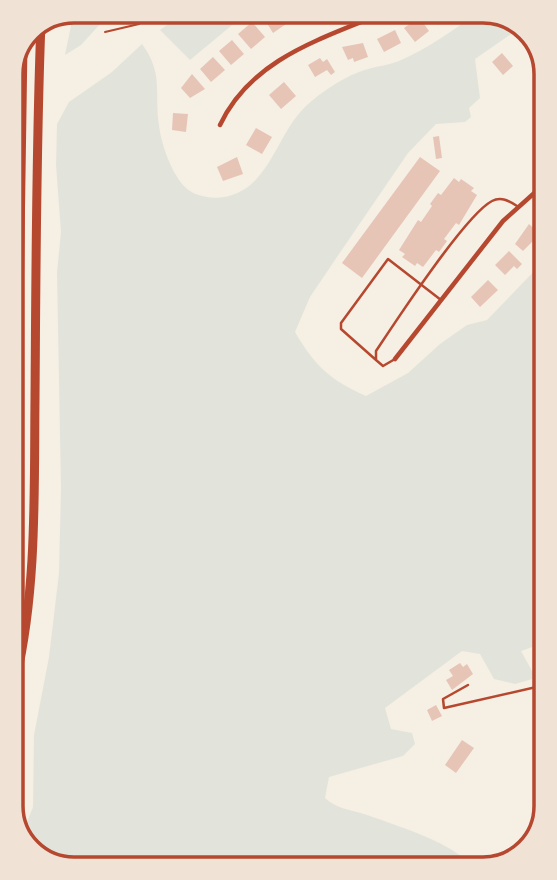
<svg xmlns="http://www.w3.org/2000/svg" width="557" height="880" font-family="Montserrat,sans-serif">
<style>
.green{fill:#e2e4dc}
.building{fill:#e6c5b7}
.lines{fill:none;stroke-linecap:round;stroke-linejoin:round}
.path{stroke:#b5482f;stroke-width:2}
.service{stroke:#b5482f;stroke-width:2.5}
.minor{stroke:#b5482f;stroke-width:4.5}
.motorway{stroke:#b5482f;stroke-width:9}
.rim{fill:none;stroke:#b5482f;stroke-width:3.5}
</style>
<rect width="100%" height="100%" fill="#f6efe4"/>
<path class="green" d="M74 11H112L81 45 65 55Z
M187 11H249L190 60 160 30Z
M481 11H488L517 30 475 59 480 98 469 108 471 117 465 122 436 124 408 153 337 257 310 297 295 332C315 366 330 380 366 396L408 373 440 344 467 325 487 320 542 263 545 646 538 645 521 651 536 678 515 684 494 679 480 654 462 651 385 708 391 729 412 733 415 744 403 756 329 777 325 798C338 810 354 810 370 816 400 827 435 837 461 856V864L70 869 21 837 33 807 34 735 49 657 59 573 61 488 57 273 61 232 56 165 57 124 69 102 112 72 142 44C164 74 154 92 159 125 161 144 172 175 186 188 197 198 218 200 232 195 270 183 278 133 305 107 321 92 346 75 368 69 378 66 389 65 399 61 428 49 455 28 481 11Z"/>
<path class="building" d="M281 11 289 22 273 33 265 20Z
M291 11H317L298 22Z
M432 11H449L452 15 438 25 429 12Z
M419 17 429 31 415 42 404 28Z
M252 22 265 37 251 49 238 34Z
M395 30 401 43 384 52 377 39Z
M232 40 244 54 231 65 219 51Z
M363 43 368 57 354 62 353 58 348 60 342 47Z
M502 53 513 66 503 75 492 62Z
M213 57 225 70 211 82 200 69Z
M320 58 323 62 327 59 335 72 331 75 327 70 315 77 308 65Z
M192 74 205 89 190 98 181 88Z
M284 82 296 96 281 109 269 95Z
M173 113 188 114 186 132 172 130Z
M256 128 272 137 262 154 246 145Z
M439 136 442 158 436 159 433 137Z
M237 157 243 174 223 181 217 167Z
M420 157 440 171 362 278 342 263Z
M454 178 459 182 461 179 474 188 471 191 477 195 459 225 456 223 444 239 447 241 439 252 436 250 423 267 417 263 415 266 402 257 405 254 399 250 418 220 421 222 432 206 430 204 438 193 441 195Z
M529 224 540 234 523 251 515 244Z
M509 251 522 264 517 269 514 266 505 275 495 265Z
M488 280 498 290 480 307 471 297Z
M460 663 463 667 467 664 473 674 452 690 446 680 453 676 449 670Z
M436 705 442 716 432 721 427 710Z
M462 740 474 748 456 773 445 765Z"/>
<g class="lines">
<path class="path" d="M105 32 139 24 143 11"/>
<path class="service" d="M395 359 383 366 376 360V351C396 321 465 215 492 201 501 196 509 201 517 206
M376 360 341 329V323L388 259 441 300
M468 685 443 699 444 708 545 685"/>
<path class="minor" d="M220 125C252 57 325 38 388 11
M395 359 503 221 541 187"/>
<path class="motorway" d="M15 570 23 44
M16 679C37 588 34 492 35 399 36 274 36 148 41 23"/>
</g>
<path d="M0 0H557V880H0ZM74 23H483A51 51 0 0 1 534 74V806A51 51 0 0 1 483 857H74A51 51 0 0 1 23 806V74A51 51 0 0 1 74 23Z" fill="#f1e2d6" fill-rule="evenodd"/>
<path class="rim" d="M74 23H483A51 51 0 0 1 534 74V806A51 51 0 0 1 483 857H74A51 51 0 0 1 23 806V74A51 51 0 0 1 74 23Z"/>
</svg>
